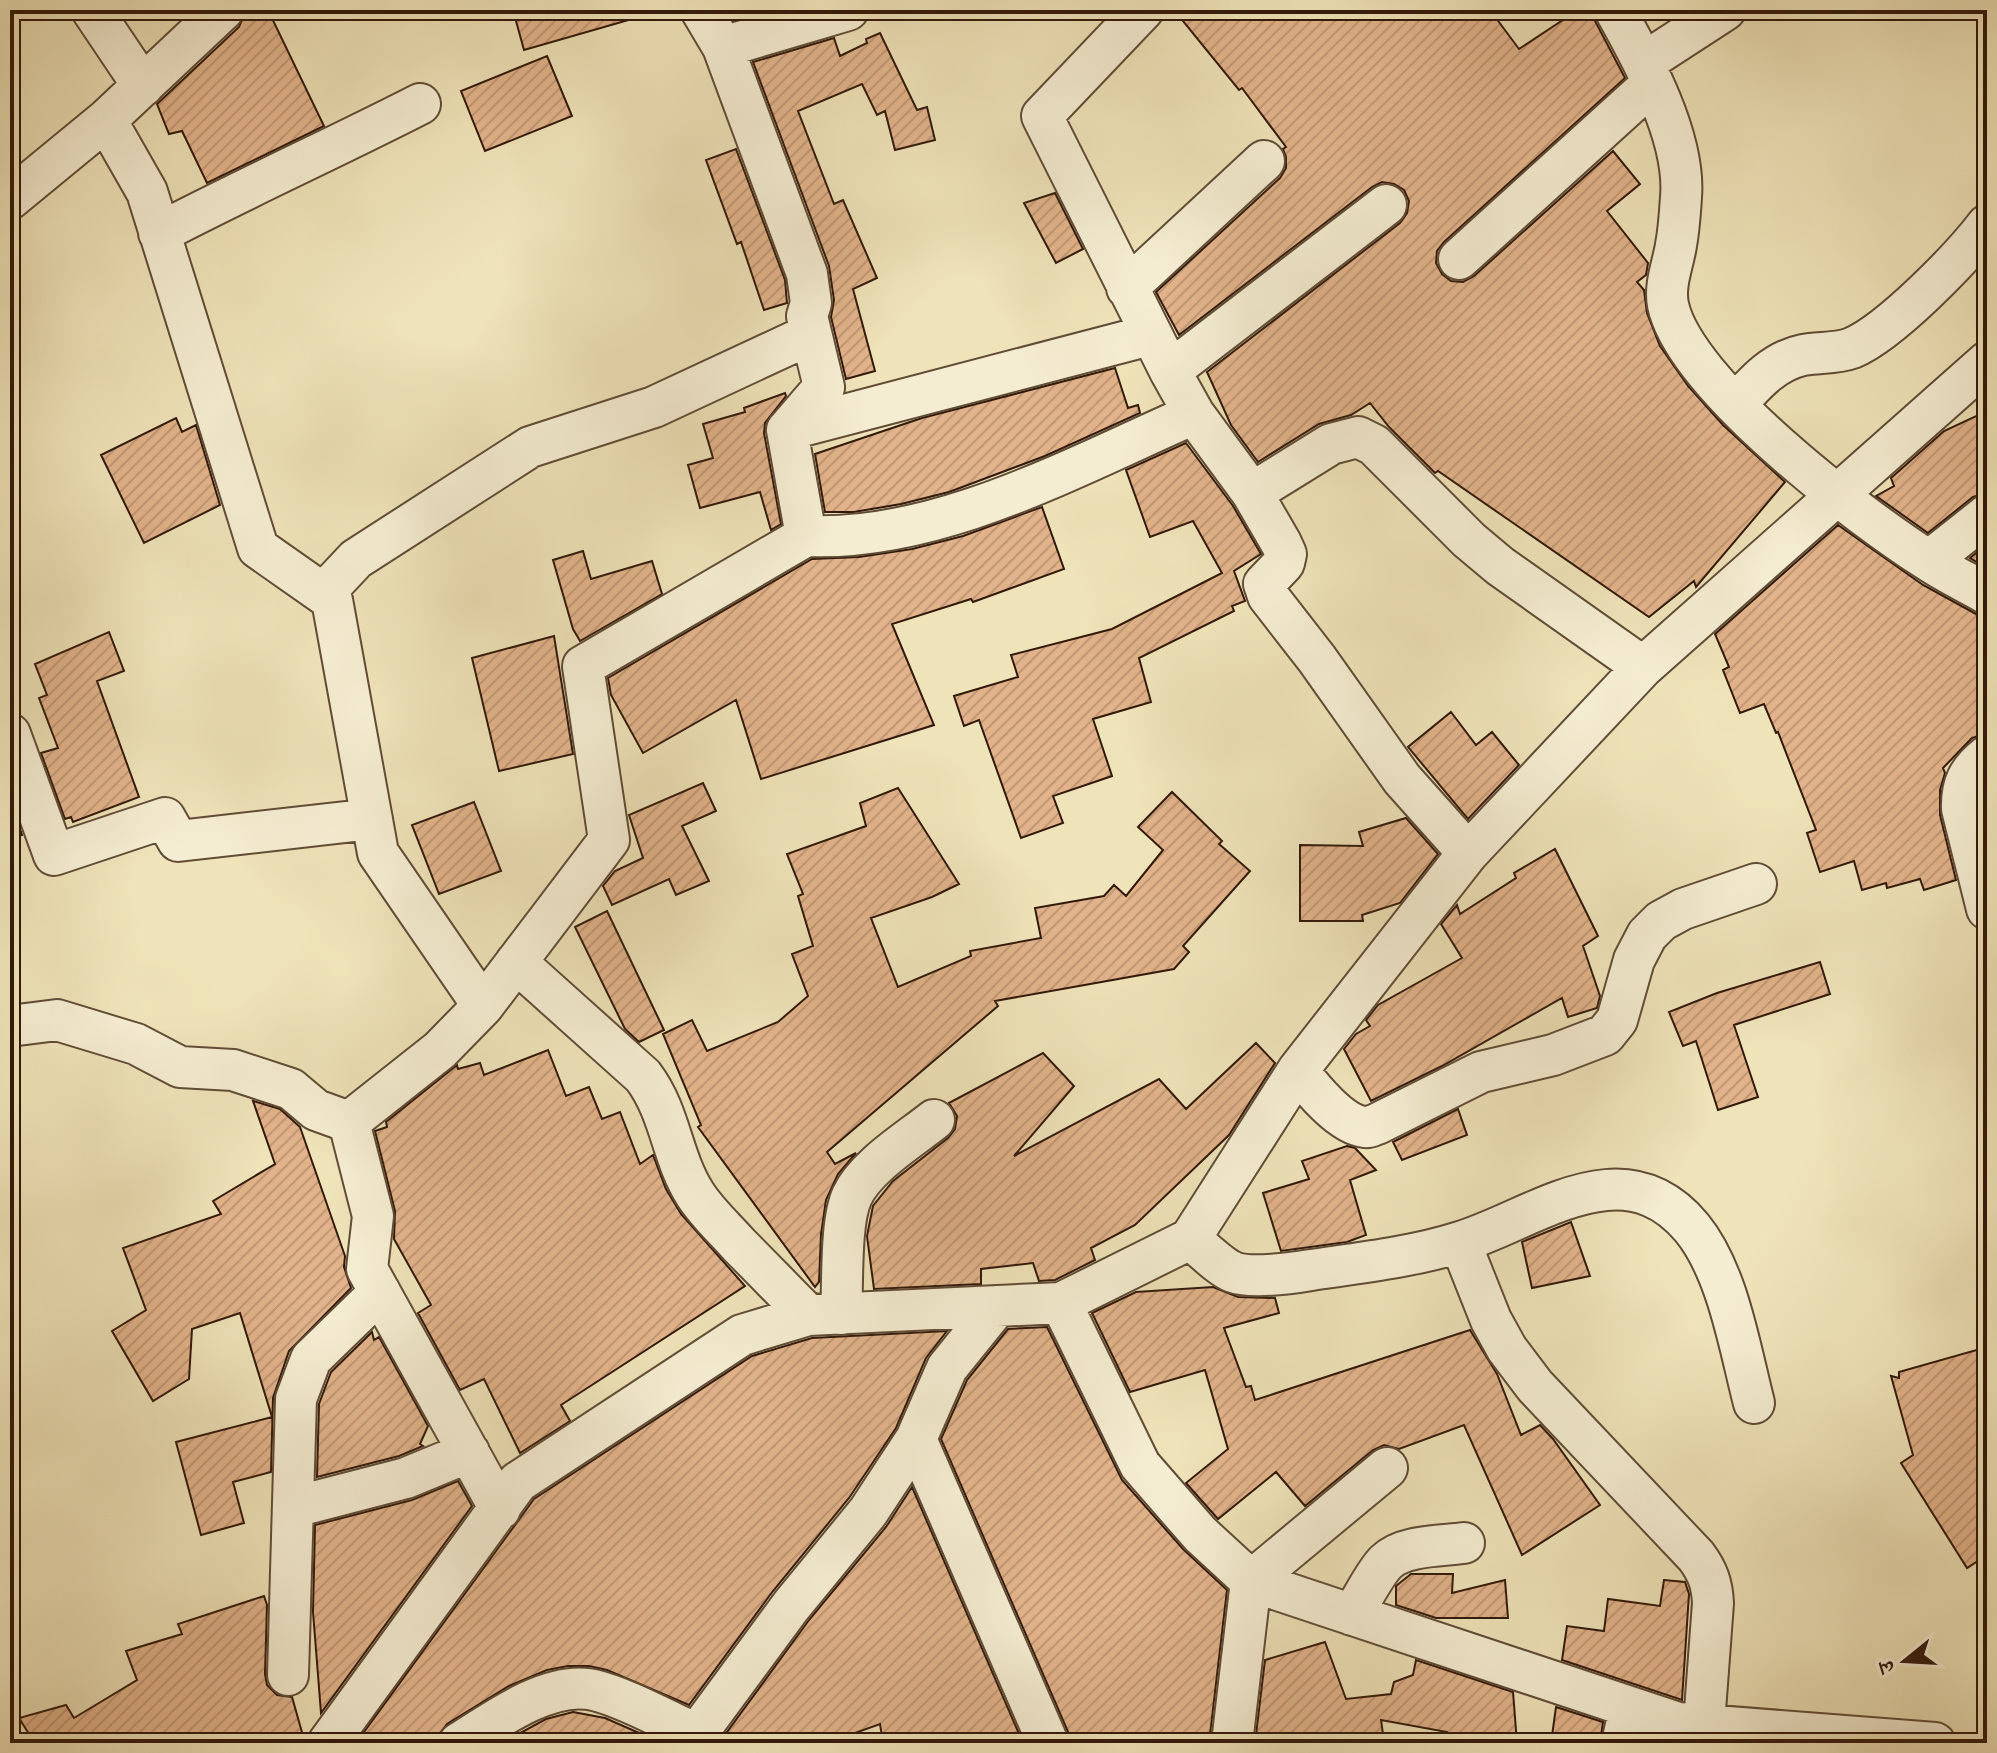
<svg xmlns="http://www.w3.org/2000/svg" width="1997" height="1753" font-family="'Libre Bodoni','Noto Serif Devanagari',serif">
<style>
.building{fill:url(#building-hatch);stroke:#31190b;stroke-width:2}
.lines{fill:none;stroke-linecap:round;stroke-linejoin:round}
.minor-casing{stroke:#604c36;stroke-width:44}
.minor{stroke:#f5edd2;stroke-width:40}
</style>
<defs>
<pattern id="building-hatch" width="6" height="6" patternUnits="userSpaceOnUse" patternTransform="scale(2)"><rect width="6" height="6" fill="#e2b38a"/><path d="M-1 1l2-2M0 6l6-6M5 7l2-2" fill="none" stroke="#c29976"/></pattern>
</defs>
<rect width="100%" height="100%" fill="#efe3b9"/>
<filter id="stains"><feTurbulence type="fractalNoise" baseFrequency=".0025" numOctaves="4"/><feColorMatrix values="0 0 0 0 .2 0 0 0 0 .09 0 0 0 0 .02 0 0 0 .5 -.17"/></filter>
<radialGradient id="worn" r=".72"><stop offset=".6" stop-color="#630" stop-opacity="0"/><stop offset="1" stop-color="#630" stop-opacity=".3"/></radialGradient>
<path class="building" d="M249 10H268L324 126 207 183 182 131 169 134 157 104 239 27 245 12Z
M513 10H631L632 19 524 50Z
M1174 10H1490L1519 49 1578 10H1592L1595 21 1625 78 1444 242 1437 251 1436 263 1442 274 1451 281 1463 282 1474 276 1613 151 1640 184 1607 211 1648 263 1646 275 1637 282 1644 290 1647 313 1660 346 1688 386 1723 425 1785 482 1696 587 1694 581 1649 617 1438 471 1435 473 1389 427 1370 403 1351 415 1319 424 1258 462 1231 425 1207 372 1400 223 1407 213 1409 201 1404 190 1394 184 1382 182 1372 187 1179 335 1156 292 1280 178 1286 168V157L1283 149 1286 147 1242 88 1239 90Z
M880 33 917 110 927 107 935 140 895 150 885 111 877 115 862 84 798 111 834 204 843 200 877 278 853 289 875 371 846 379 831 317 834 300 829 266 753 62 834 38 840 56 867 43 866 39Z
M547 56 572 116 485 151 461 91Z
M736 149 785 280 787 303 764 310 741 242 737 244 706 160Z
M1055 193 1083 249 1056 263 1024 203Z
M1115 368 1128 408 1138 405 1140 413 1045 456 949 492 901 504 854 512H825L815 454 922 418Z
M785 393 786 396 765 423 764 433 781 524 771 530 760 492 700 508 688 465 713 458 703 424 745 412 744 408Z
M1987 411V493L1973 497 1928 533 1876 496 1894 486 1891 478 1944 431Z
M176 418 182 432 196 425 220 505 144 543 101 455Z
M1186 443 1233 506 1261 554 1234 571 1245 601 1232 606 1234 611 1139 658 1151 702 1093 719 1112 776 1053 796 1063 823 1021 838 979 720 964 726 954 696 1018 677 1011 655 1112 629 1222 573 1193 521 1150 537 1126 470Z
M1042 507 1064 569 973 602 971 599 892 624 934 725 761 779 736 700 643 753 611 695 608 678 812 559 859 557 912 549 963 536Z
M1838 525 1923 585 1976 614 1987 617V734L1972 738 1943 768 1945 773 1940 790V815L1956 880 1924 890 1920 879 1887 888 1886 883 1862 890 1854 861 1820 872 1807 833 1816 830 1778 732 1776 733 1764 704 1740 713 1723 670 1729 667 1715 634Z
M1987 544V568L1970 558Z
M583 551 591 579 652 561 662 594 580 641 573 629 553 560Z
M109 632 124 671 97 681 139 797 73 822 71 817 65 819 41 753 58 748 39 698 47 695 35 664Z
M554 636 573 754 499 771 472 658Z
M1451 712 1476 745 1492 732 1519 765 1468 819 1408 747Z
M703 783 716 811 682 826 709 881 676 895 669 879 612 905 603 886 615 871 643 858 629 815Z
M898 788 959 884 932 897 871 918 898 987 971 956 970 951 1041 938 1035 908 1104 896 1114 885 1126 896 1163 850 1138 827 1172 792 1222 841 1219 844 1250 871 1183 946 1189 952 1174 969 995 1001 998 1006 827 1152 835 1164 856 1153 838 1174 826 1200 821 1234 819 1282 815 1287 698 1127 701 1125 663 1034 692 1020 707 1051 778 1022 808 996 792 954 813 946 798 896 803 894 787 854 866 826 860 803Z
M10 801 22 835 10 840Z
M474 802 501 871 439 894 412 825Z
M1406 818 1438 854 1400 903 1362 915 1363 921H1300V845L1363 846 1359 832Z
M1555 849 1598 936 1583 946 1600 996 1597 1008 1568 1017 1562 998 1442 1066 1371 1101 1344 1049 1356 1034 1370 1026 1366 1020 1378 1005 1462 958 1441 924 1457 905 1460 914 1516 878 1514 873Z
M607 911 664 1030 639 1042 625 1029 575 927Z
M1820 962 1830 994 1734 1025 1758 1097 1718 1110 1696 1041 1683 1046 1669 1012 1717 993Z
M1256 1043 1275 1063 1229 1135 1135 1225 1091 1248 1095 1260 1055 1280 1039 1281 1033 1263 981 1269V1284L874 1289 867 1236 873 1206 893 1181 948 1138 955 1129 957 1116 949 1103 1043 1053 1074 1086 1014 1156 1159 1079 1186 1109Z
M548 1050 566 1096 589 1087 602 1119 620 1112 640 1164 653 1155 666 1189 681 1214 745 1286 561 1405 570 1421 520 1453 484 1379 460 1390 418 1313 431 1305 394 1239 395 1211 375 1131 387 1127 386 1122 457 1065 458 1069 480 1063 484 1075Z
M253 1101 280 1109 300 1127 345 1256 344 1267 351 1288 289 1351 273 1398 271 1472 233 1482 244 1523 201 1535 176 1442 272 1417 240 1313 192 1329 189 1379 153 1401 112 1331 146 1310 123 1248 221 1214 213 1201 275 1164Z
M1458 1109 1467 1135 1402 1160 1393 1142Z
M1347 1146 1355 1148 1376 1170 1350 1180 1366 1235 1347 1242 1281 1251 1263 1193 1309 1179 1302 1161Z
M1571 1222 1590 1276 1532 1288 1522 1242Z
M1213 1287 1238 1297 1275 1298 1279 1313 1224 1328 1246 1387 1251 1386 1255 1400 1470 1330 1497 1374 1521 1435 1540 1425 1553 1439 1600 1505 1522 1555 1464 1425 1399 1449 1384 1445 1373 1450 1305 1506 1276 1472 1218 1519 1186 1483 1228 1449 1205 1370 1130 1392 1092 1313 1136 1292Z
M1047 1327 1122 1480 1183 1549 1227 1590 1209 1743H1071L1069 1734 941 1439 967 1380 1008 1329Z
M947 1331 926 1358 896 1428 849 1498 773 1591 689 1705 607 1670 589 1666H568L547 1670 509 1686 447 1724 438 1736 428 1743H356L534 1499 752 1356 812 1338Z
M372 1332 374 1340 379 1337 428 1426 420 1444 423 1446 399 1456 317 1477 319 1404 331 1372Z
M1987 1347V1555L1967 1568 1901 1463 1913 1455 1891 1376 1899 1378V1372Z
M458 1481 472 1506 321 1713 313 1612 315 1525 412 1500Z
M912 1487 1023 1743H883L880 1724 827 1743H719L809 1620 886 1527Z
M1411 1574H1453L1452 1593 1505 1580 1508 1618H1436L1396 1605V1586Z
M1664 1580 1685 1582 1689 1594 1682 1700 1562 1660 1567 1626 1604 1631 1608 1599 1660 1606Z
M264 1596 267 1605 265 1674 267 1685 277 1695 292 1697 305 1743H32L34 1742 19 1718 66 1705 74 1718 137 1680 126 1651 182 1634 178 1624Z
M1325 1642 1346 1699 1391 1694 1394 1682 1413 1675 1416 1660 1513 1692 1517 1743H1447V1732L1381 1720 1383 1734 1355 1736V1743H1255L1265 1660Z
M1556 1707 1603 1722 1600 1743H1551Z
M573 1712 605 1718 662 1743H502L546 1719Z"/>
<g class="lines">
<g class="minor-casing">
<path id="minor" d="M92 10 143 86
M701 10 723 47 807 274 811 303 807 316 824 387 787 430 806 536
M1143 10 1042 116 1170 371 1194 414 1252 493 1281 543 1286 554 1284 563 1264 584 1268 596 1317 659 1402 779 1468 853
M1615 10C1643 60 1686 138 1681 197 1680 213 1679 229 1676 245 1673 265 1664 284 1668 305 1685 385 1860 517 1929 561 1947 573 1968 583 1987 594
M723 47 848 10
M1645 62 1725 10
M106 120 147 192 258 548 332 600 378 853 483 1006 440 1050 349 1122 373 1216 367 1269 500 1509
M10 199 106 120 223 10
M159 233C245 188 334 148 420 104
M1459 259 1653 83
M1127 288 1264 161
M1170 371 1386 205
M1736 404C1755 383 1774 361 1803 355 1819 352 1836 354 1852 348 1890 332 1961 259 1987 225
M787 430 1150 335
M1252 493 1331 444 1358 437 1374 445 1469 540 1500 566 1643 667
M1929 561 1987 515
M324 593 356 559 530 447 654 407 811 334
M10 734 54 855 165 818 178 841 372 819
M1987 756C1968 771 1961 785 1962 809L1987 909
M516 962 643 1076C671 1113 671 1156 695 1194 707 1213 724 1228 739 1245 762 1268 785 1292 808 1315
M483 1006 609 840 583 666 806 536C939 542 1075 466 1194 414
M10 1026 57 1020 136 1044 180 1067 233 1070 291 1089 316 1110 349 1122
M1298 1070C1311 1088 1341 1125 1365 1127 1369 1128 1373 1125 1377 1124L1481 1072 1553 1055 1605 1035 1617 1020 1634 960 1647 935 1661 921 1683 909 1756 884
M1190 1239C1202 1248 1220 1267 1233 1272 1250 1279 1293 1273 1311 1270 1359 1263 1413 1257 1460 1242 1535 1219 1623 1145 1692 1228 1728 1272 1740 1349 1754 1403
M1460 1242 1491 1320 1507 1349 1535 1386 1696 1556C1708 1572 1712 1584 1713 1603L1704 1724
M1061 1303 1140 1465 1200 1534 1251 1581 1678 1723 1935 1743
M841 1314C843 1283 840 1222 852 1196 865 1167 909 1140 934 1120
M916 1439 1048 1743
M294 1507 406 1478 469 1452
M1352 1615C1362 1600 1374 1574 1386 1562 1403 1545 1441 1546 1464 1543
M288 1675 296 1399 311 1359 380 1292
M328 1743 518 1482 742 1335 808 1315 1061 1303 1190 1239 1298 1070 1468 853 1643 667 1987 362
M459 1743C493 1722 545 1683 588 1689 616 1693 668 1721 696 1734
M690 1743 791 1606 868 1512 916 1439 947 1368 997 1306
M1232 1743 1251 1581 1387 1468
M1622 1743 1630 1707"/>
</g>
<use href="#minor" class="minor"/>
</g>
<rect width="1997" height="1753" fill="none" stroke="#efe3b9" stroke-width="40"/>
<rect x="12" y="12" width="1973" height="1729" fill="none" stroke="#31190b" stroke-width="4"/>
<rect x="20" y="20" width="1957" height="1713" fill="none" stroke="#31190b" stroke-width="2"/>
<g transform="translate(1905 1661) rotate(252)" stroke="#f5edd2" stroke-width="6" paint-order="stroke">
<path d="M0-6L14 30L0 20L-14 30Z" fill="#31190b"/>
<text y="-12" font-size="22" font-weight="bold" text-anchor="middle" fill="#31190b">उ</text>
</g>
<rect width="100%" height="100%" filter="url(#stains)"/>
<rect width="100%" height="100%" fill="url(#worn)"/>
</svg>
